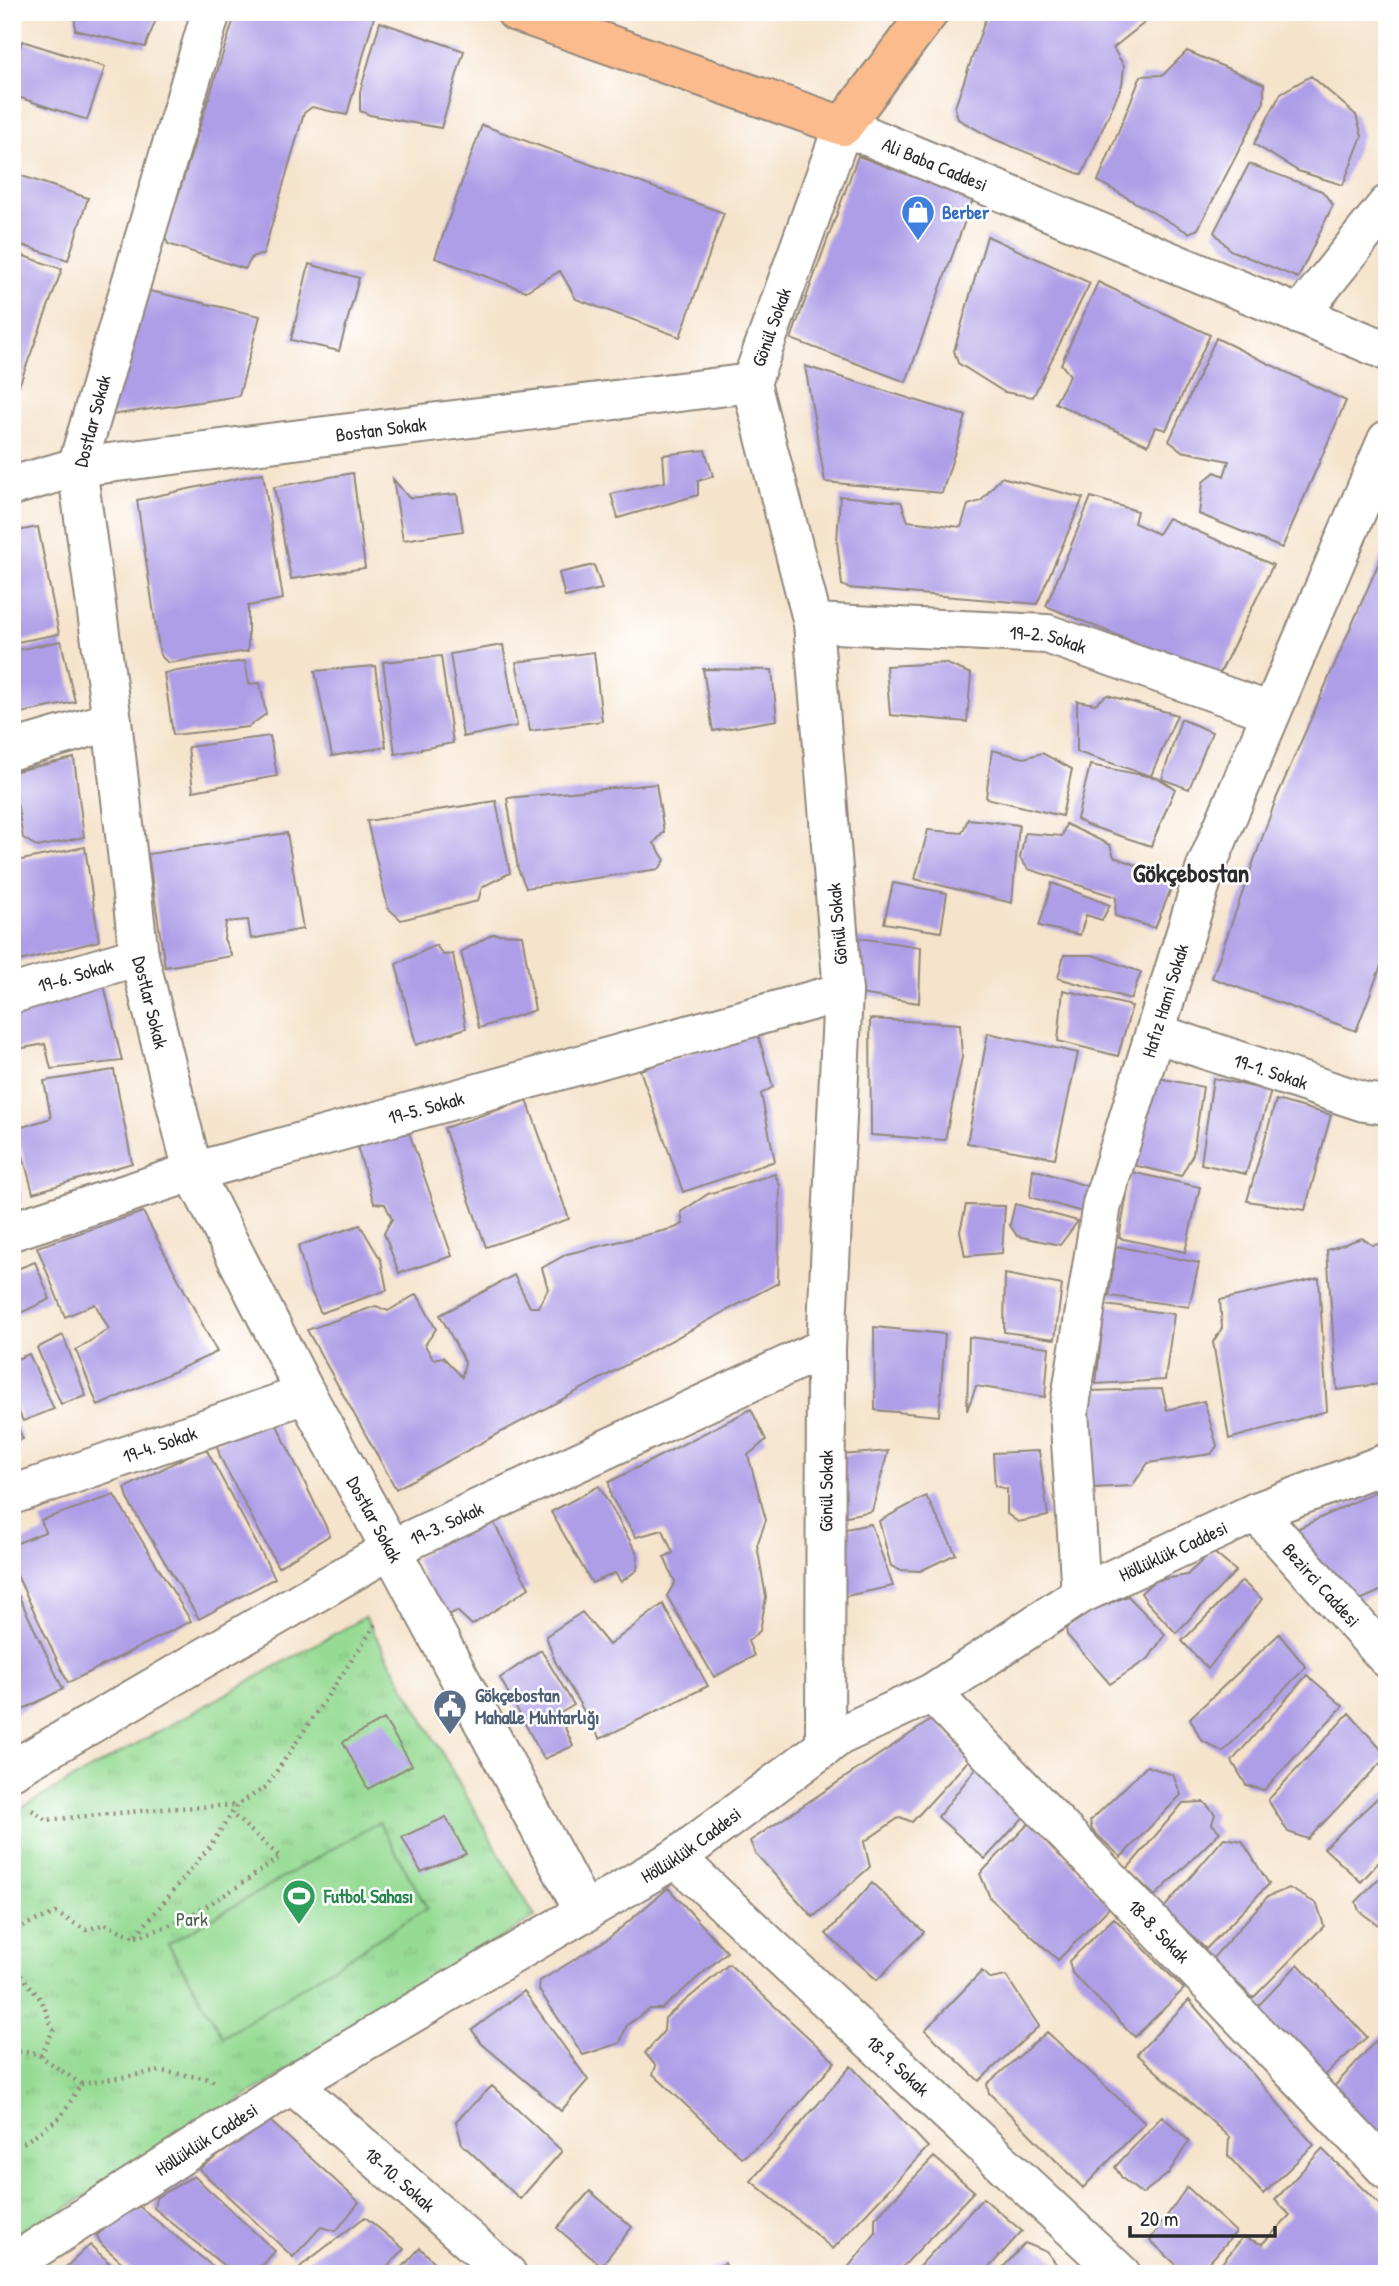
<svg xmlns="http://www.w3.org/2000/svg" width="1399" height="2286" font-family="'Patrick Hand',sans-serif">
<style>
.grass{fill:url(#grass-tufts);stroke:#608360;stroke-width:2}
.pitch{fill:#96db94;stroke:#608360;stroke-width:2}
.building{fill:#ae9de7}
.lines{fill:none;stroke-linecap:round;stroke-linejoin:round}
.minor-casing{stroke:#90877b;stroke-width:42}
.major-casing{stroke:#90877b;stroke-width:42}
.path{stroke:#90877b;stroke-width:4.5;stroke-dasharray:2 5;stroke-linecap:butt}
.minor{stroke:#fff;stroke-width:38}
.major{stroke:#fbbb8d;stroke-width:38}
.labels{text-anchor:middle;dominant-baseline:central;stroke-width:5;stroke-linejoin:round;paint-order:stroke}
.street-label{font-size:19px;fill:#2b2b2b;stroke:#fff}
.shop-label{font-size:19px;font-weight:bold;fill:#366cbe;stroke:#fff;text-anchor:start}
.service-label{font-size:19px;font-weight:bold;fill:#4e5e75;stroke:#fff;text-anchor:start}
.leisure-label{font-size:19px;font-weight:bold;fill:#27864d;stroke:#fff;text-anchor:start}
.park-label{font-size:19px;fill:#4b604a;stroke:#fff}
.district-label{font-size:26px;font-weight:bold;fill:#2b2b2b;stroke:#fff}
</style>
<defs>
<pattern id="grass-tufts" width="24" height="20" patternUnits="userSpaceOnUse" patternTransform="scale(1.75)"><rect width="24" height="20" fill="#96db94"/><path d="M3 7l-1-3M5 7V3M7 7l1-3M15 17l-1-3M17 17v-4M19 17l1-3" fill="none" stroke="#81bc80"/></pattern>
</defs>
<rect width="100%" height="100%" fill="#fff"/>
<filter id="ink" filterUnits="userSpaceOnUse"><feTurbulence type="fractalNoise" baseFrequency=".0143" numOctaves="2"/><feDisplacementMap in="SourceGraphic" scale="14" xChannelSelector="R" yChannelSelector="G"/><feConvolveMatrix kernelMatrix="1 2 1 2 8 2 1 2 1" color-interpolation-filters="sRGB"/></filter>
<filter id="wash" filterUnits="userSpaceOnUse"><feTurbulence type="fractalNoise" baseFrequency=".00686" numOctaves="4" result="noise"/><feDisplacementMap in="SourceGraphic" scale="28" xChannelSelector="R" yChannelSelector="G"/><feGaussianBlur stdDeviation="1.57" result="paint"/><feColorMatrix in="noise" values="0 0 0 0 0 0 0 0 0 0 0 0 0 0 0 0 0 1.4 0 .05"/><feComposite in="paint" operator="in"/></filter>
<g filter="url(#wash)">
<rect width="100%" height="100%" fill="#f5e3cb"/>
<path class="grass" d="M365 1617 535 1917 12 2242V1813Z"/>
<path class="pitch" d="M379 1822 427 1908 223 2037 168 1944Z"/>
<g id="blocks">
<path class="building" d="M75 12H159L145 47 75 30Z
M236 12H359L374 17 347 115 312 107 304 113 263 255 253 256 245 269 168 244 165 237Z
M988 12H1158L1113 48 1124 66 1122 85 1082 175 994 139 958 119 955 107Z
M380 22 464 51 441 128 370 115 360 111V92Z
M22 41 105 67 87 120 18 97 12 92V74Z
M1187 51 1264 84V102L1198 229 1189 233 1098 181 1141 76 1163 75Z
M1311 76 1356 115 1362 136 1343 185 1298 171 1254 144 1281 93Z
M482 125 724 213 680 337 576 299 560 271 526 291 435 258Z
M858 156 973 199 906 382 791 339Z
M1249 164 1322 191 1333 205 1298 278 1230 250 1214 232Z
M12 174H16L88 198 68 260 12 242Z
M987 236 1090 283 1033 397 1004 392 958 363 954 351Z
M12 252 62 269 13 402H12Z
M309 264 359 278 339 351 291 340Z
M1098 282 1210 335 1166 430 1156 427 1148 445 1055 403 1070 375 1061 364Z
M137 288 260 316 239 396 104 416Z
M1216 338 1346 401 1282 548 1199 514 1203 482 1215 472 1224 476 1229 461 1182 451 1169 441Z
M805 366 966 416 942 493 825 482Z
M705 450 713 476 698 481V495L618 518 611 494 665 482 663 455Z
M263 473 283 599 248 606V651L168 663 160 655 137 500Z
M353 473 365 568 291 579 274 487Z
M1001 477 1083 498 1037 604 848 588 842 585 837 541 840 496 901 502 908 521 961 527 968 505 981 501Z
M393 479 409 498 457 494 463 531 403 540Z
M1091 497 1137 511 1134 523 1158 534 1168 518 1273 565 1218 677 1046 606Z
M38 527 59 634 12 643V532Z
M1387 544V950L1356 1031 1212 978 1276 799Z
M594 565 602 589 565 597 559 573Z
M61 641 75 702 12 715V651Z
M503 645 517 726 463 737 450 654Z
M594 652 602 721 530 731 516 662Z
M441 656 453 743 395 754 383 662Z
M245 661 249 684 260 683 266 714 248 727 173 735 164 673Z
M945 663 971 674 967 722 890 715 886 666Z
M375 666 386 747 332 756 315 671Z
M703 669 772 670 777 720 713 731Z
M1107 695 1177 715 1151 776 1077 752V701L1095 704Z
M1181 719 1212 732 1189 789 1162 779Z
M270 736 277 776 193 791 188 747Z
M992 750 1024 758 1042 753 1072 769 1062 816 986 798Z
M74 758 84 837 38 847 23 838 12 772Z
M1090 765 1158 778 1175 789 1151 846 1087 825 1077 819Z
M656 784 664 832 654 843 665 860 659 869 526 888 518 869 507 798Z
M496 801 510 873 482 887 478 901 401 920 388 908 367 821Z
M968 819 1019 825 1012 903 915 879 928 830 962 833Z
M1066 824 1110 845 1114 857 1175 879 1155 928 1115 916 1116 897 1028 869 1020 858 1025 833 1062 836Z
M287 833 303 929 251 939 248 920 226 922 224 939 232 956 165 967 148 854Z
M85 847 99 941 12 963V862Z
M893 883 947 893 941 932 884 923Z
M1052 883 1110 905 1102 920 1086 915 1080 935 1039 926Z
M493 934 522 935 535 1010 479 1028 461 952Z
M852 937 921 947 919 1003 853 993Z
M436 945 443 955 453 954 466 1028 416 1045 396 964Z
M1064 955H1093L1141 972 1131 999 1058 978Z
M104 985 122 1061 51 1069 45 1044 12 1050V1005Z
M1063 990 1132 1006 1118 1056 1058 1041Z
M870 1019 960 1024 962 1057 945 1140 871 1135Z
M757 1031 773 1087 761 1094 775 1161 683 1192 640 1070Z
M988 1033 1078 1053 1055 1158 967 1143Z
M114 1070 132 1163 33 1193 16 1129 51 1118 44 1081Z
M1149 1076 1203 1087 1193 1154 1181 1176 1133 1165Z
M1213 1078 1271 1091 1246 1174 1201 1164Z
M527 1100 569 1219 486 1247 444 1128Z
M1276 1100 1331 1115 1305 1210 1247 1201Z
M407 1127 452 1256 399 1273 384 1233 392 1219 385 1204 374 1203 356 1143Z
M12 1155 22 1199 12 1201Z
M1033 1169 1093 1188 1082 1212 1030 1197Z
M1131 1172 1200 1187 1185 1252 1119 1238Z
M775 1174 780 1186 778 1283 396 1489 307 1330 376 1306 388 1311 417 1294 436 1329 425 1345 433 1359 443 1357 462 1377 465 1362 440 1315 514 1275 530 1307H538L548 1289 542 1268 567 1254 675 1228 683 1224 681 1212 708 1194Z
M1015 1204 1078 1221 1060 1245 1017 1236 1010 1225Z
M966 1205 1005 1206 1002 1253 965 1256 960 1231Z
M143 1212 217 1352 98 1406 76 1350 109 1329 95 1304 65 1317 37 1247Z
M360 1225 381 1260 387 1290 321 1313 309 1287 298 1246Z
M1362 1238 1372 1245 1387 1243V1383L1337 1390 1327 1250Z
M1116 1246 1199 1263 1189 1307 1109 1296Z
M35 1262 50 1299 12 1317V1271Z
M1005 1274 1062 1285 1055 1339 1004 1332Z
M1319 1278 1327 1411 1229 1439 1213 1342 1222 1328 1220 1300Z
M1105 1305 1174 1314 1165 1380 1096 1384Z
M874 1327 945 1334 939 1416 875 1410Z
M63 1335 86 1396 61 1404 37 1348Z
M969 1337 1049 1347 1045 1397 976 1386 967 1411Z
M29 1354 54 1409 23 1421 12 1397V1361Z
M1162 1389 1167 1410 1204 1401 1217 1446 1211 1454 1148 1463 1132 1486 1093 1488 1085 1470 1088 1391Z
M751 1409 766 1440 748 1455 766 1520 757 1545 766 1597 760 1631 748 1641 754 1656 714 1677 667 1596 675 1582 664 1557 673 1553 663 1530 636 1537 611 1497 609 1482Z
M12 1415 23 1439 12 1443Z
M272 1415 330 1535 278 1567 220 1457 216 1442Z
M205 1447 275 1578 199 1619 130 1504 125 1488Z
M888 1451 872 1511 837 1518 842 1455Z
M1039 1451 1048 1516 1018 1522 1007 1514V1489L995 1486 993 1453Z
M599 1486 638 1555 637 1570 621 1582 615 1573 592 1583 551 1512Z
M1383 1488 1387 1495V1588L1349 1605 1295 1530Z
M114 1495 191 1621 68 1683 12 1565V1539L15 1544 45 1532 41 1520Z
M926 1496 956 1554 920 1571 899 1570 891 1566 879 1521Z
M489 1514 529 1588 472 1625 457 1611 444 1617 414 1559Z
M871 1524 893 1586 837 1598 830 1532Z
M1212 1551 1236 1571 1176 1633 1147 1602 1141 1593 1154 1581 1187 1575Z
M1242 1581 1262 1599 1208 1669 1182 1641Z
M12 1582 63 1689 12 1715Z
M1128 1596 1165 1634 1149 1658 1110 1684 1067 1635 1066 1628 1090 1611Z
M663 1604 708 1686 600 1739 555 1661 546 1636 582 1612 609 1645Z
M1279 1634 1306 1667 1223 1752 1201 1740 1190 1718Z
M541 1650 574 1705 559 1714 573 1746 544 1759 500 1678Z
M1307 1675 1343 1706 1264 1790 1246 1785 1232 1761Z
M1349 1713 1387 1756 1308 1839 1288 1832 1268 1800Z
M934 1718 969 1760 912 1822 900 1817 864 1842 870 1867 813 1917 755 1853 750 1841Z
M384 1719 412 1765 368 1789 343 1742Z
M984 1758 1031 1809 985 1859 938 1817Z
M1147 1766 1173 1775 1181 1795 1121 1857 1092 1830 1090 1821Z
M1387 1789V1853L1361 1882 1324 1848Z
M1204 1802 1215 1814 1212 1824 1220 1832 1155 1896 1127 1869 1183 1803Z
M446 1817 466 1854 421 1872 402 1837Z
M1032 1820 1110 1907 1058 1960 990 1898 980 1874Z
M1224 1838 1242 1841 1269 1884 1206 1949 1163 1909Z
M1387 1870V1929L1385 1930 1359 1911 1356 1902Z
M872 1883 924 1932 877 1980 826 1934Z
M668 1888 727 1952 662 2009H650L627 2025 620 2043 583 2055 539 1990 540 1981 609 1938Z
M1289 1888 1317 1904 1324 1926 1253 1998 1212 1959 1267 1897Z
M1114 1918 1184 1989 1135 2037 1072 1973 1069 1961Z
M729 1964 835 2062 773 2134 742 2158 653 2074 656 2066 645 2053 664 2031 665 2018Z
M1298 1964 1367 2037 1319 2080 1257 2007Z
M982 1971 991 1979 1006 1976 1039 2026 979 2081 925 2030Z
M524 1991 588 2080 561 2111 481 2043 472 2030Z
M1189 2000 1314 2145 1263 2194 1228 2156 1229 2137 1137 2054Z
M1047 2032 1145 2123 1083 2188 989 2093 987 2084Z
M1381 2035 1387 2039V2155L1330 2091Z
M851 2066 928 2147 833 2249 751 2181Z
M492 2086 562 2151 520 2199 462 2144 456 2121Z
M1162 2116 1189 2141 1168 2174 1142 2194 1122 2178 1115 2167Z
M269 2120 359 2202 336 2231 321 2227 293 2257 199 2169Z
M1322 2149 1387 2212V2274H1213L1243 2237 1262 2244 1290 2215 1275 2200Z
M934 2157 974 2191 896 2274H850L846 2270 875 2234V2218Z
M194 2176 275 2251 255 2274H234L154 2208 156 2198Z
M1187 2187 1236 2232 1199 2274H1186L1150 2240Z
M590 2191 632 2227 601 2266 557 2228Z
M983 2198 1022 2231 983 2274H912Z
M135 2203 217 2270 214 2274H135L100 2243 97 2235Z
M365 2217 404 2249 381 2274H296L301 2266Z
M1025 2243 1047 2252 1064 2274H997Z
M90 2245 122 2274H58Z
M420 2248 447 2274H396Z
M725 2263 730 2274H701Z"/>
</g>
</g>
<g filter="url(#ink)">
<use href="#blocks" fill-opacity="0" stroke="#90877b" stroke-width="2"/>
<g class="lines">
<g class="minor-casing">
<g id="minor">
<path id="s1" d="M211 12 77 467 112 721 139 956 193 1172 306 1394 391 1549 585 1913"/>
<path d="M1299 315 1387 205"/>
<path id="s2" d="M12 486 77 467 751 383"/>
<path id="s3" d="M813 623 1047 634 1271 712"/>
<path d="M12 750 112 721"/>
<path id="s4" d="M12 994 139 956"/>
<path id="s5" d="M1155 1033 1364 1102 1387 1105"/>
<path id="s6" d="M12 1231 193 1172 843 992"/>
<path id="s7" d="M12 1495 306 1394"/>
<path id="s8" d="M1256 1512 1387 1658"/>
<path id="s9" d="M1081 1594 1069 1411 1102 1204 1206 867 1387 440"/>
<path id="s10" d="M932 1693 1387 2170"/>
<path id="s11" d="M825 1747 826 1347 843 992 813 623 751 383 843 126 1387 351"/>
<path id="s12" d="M12 1770 391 1549 826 1347"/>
<path id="s13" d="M676 1858 1121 2274"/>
<path id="s14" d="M292 2084 507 2274"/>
<path id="s15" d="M12 2264 292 2084 676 1858 839 1736 932 1693 1081 1594 1256 1512 1387 1463"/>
</g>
</g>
<g class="major-casing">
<path id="major" d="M516 12 843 126 929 12"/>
</g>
<path class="path" d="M32 1810 46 1820 161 1809 236 1805
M136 1937C190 1922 235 1888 280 1857L232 1814
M12 1964 42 2001 53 2030 41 2056
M13 1965 19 1927 56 1913 86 1930 105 1924 135 1937 211 1845 237 1805 266 1787 378 1621
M12 2051 36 2053 81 2084 61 2117 25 2142 12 2145
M81 2084 161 2071 210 2079 214 2082"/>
<use href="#minor" class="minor"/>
<use href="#major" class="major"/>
</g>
</g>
<defs>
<g id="shop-pin" transform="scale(1.75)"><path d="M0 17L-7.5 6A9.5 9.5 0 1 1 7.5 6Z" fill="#3f7fe0" stroke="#fff"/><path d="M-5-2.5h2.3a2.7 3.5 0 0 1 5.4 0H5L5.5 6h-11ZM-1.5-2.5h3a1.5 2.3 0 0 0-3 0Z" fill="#fff"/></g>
<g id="civic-pin" transform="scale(1.75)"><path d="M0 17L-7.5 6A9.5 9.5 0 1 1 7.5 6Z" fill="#5c6f8a" stroke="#fff"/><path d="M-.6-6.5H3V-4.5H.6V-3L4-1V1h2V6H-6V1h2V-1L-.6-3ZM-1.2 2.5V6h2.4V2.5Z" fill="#fff"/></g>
<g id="stadium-pin" transform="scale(1.75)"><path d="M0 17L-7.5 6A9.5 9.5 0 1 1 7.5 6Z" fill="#2e9e5b" stroke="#fff"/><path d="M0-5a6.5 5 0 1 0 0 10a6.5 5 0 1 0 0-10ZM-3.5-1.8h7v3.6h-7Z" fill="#fff"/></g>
</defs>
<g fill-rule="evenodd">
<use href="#shop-pin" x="918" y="212"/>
<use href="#civic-pin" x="450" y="1706"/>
<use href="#stadium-pin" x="299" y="1896"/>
</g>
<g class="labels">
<g class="street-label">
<text stroke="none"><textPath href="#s11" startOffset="1746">Ali Baba Caddesi</textPath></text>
<text stroke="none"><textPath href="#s11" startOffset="1433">Gönül Sokak</textPath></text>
<text transform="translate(92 421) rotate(-75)">Dostlar Sokak</text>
<text stroke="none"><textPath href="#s2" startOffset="374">Bostan Sokak</textPath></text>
<text stroke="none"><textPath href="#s3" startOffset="236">19-2. Sokak</textPath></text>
<text transform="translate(837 924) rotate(-95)">Gönül Sokak</text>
<text stroke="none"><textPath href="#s4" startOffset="66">19-6. Sokak</textPath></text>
<text stroke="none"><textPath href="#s1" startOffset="1015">Dostlar Sokak</textPath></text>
<text stroke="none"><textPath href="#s9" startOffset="606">Hafız Hami Sokak</textPath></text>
<text stroke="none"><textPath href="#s5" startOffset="122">19-1. Sokak</textPath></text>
<text stroke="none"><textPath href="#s6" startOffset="432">19-5. Sokak</textPath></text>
<text stroke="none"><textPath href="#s7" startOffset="156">19-4. Sokak</textPath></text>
<text stroke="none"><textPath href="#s11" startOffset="256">Gönül Sokak</textPath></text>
<text stroke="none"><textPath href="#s1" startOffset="1582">Dostlar Sokak</textPath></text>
<text stroke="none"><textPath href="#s12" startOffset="500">19-3. Sokak</textPath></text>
<text stroke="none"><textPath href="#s15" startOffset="1365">Höllüklük Caddesi</textPath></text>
<text stroke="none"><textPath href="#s8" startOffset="98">Bezirci Caddesi</textPath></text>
<text stroke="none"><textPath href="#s15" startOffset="798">Höllüklük Caddesi</textPath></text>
<text stroke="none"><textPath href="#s10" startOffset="329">18-8. Sokak</textPath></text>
<text stroke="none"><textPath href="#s13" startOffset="304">18-9. Sokak</textPath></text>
<text stroke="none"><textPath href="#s15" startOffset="231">Höllüklük Caddesi</textPath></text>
<text stroke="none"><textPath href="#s14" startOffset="144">18-10. Sokak</textPath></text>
</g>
<g class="shop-label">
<text x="942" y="212">Berber</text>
</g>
<g class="service-label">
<text x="475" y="1695">Gökçebostan<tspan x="475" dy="22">Mahalle Muhtarlığı</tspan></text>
</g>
<g class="leisure-label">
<text x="324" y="1896">Futbol Sahası</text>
</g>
<g class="park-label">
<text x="192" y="1919">Park</text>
</g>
<g class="district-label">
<text x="1191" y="872">Gökçebostan</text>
</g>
</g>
<rect width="1399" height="2286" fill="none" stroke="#fff" stroke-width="42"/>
<path d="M1130 2226v10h145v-10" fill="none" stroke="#2b2b2b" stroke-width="3.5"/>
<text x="1140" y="2226" font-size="21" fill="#2b2b2b" stroke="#ffffff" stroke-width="5" paint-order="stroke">20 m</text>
</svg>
